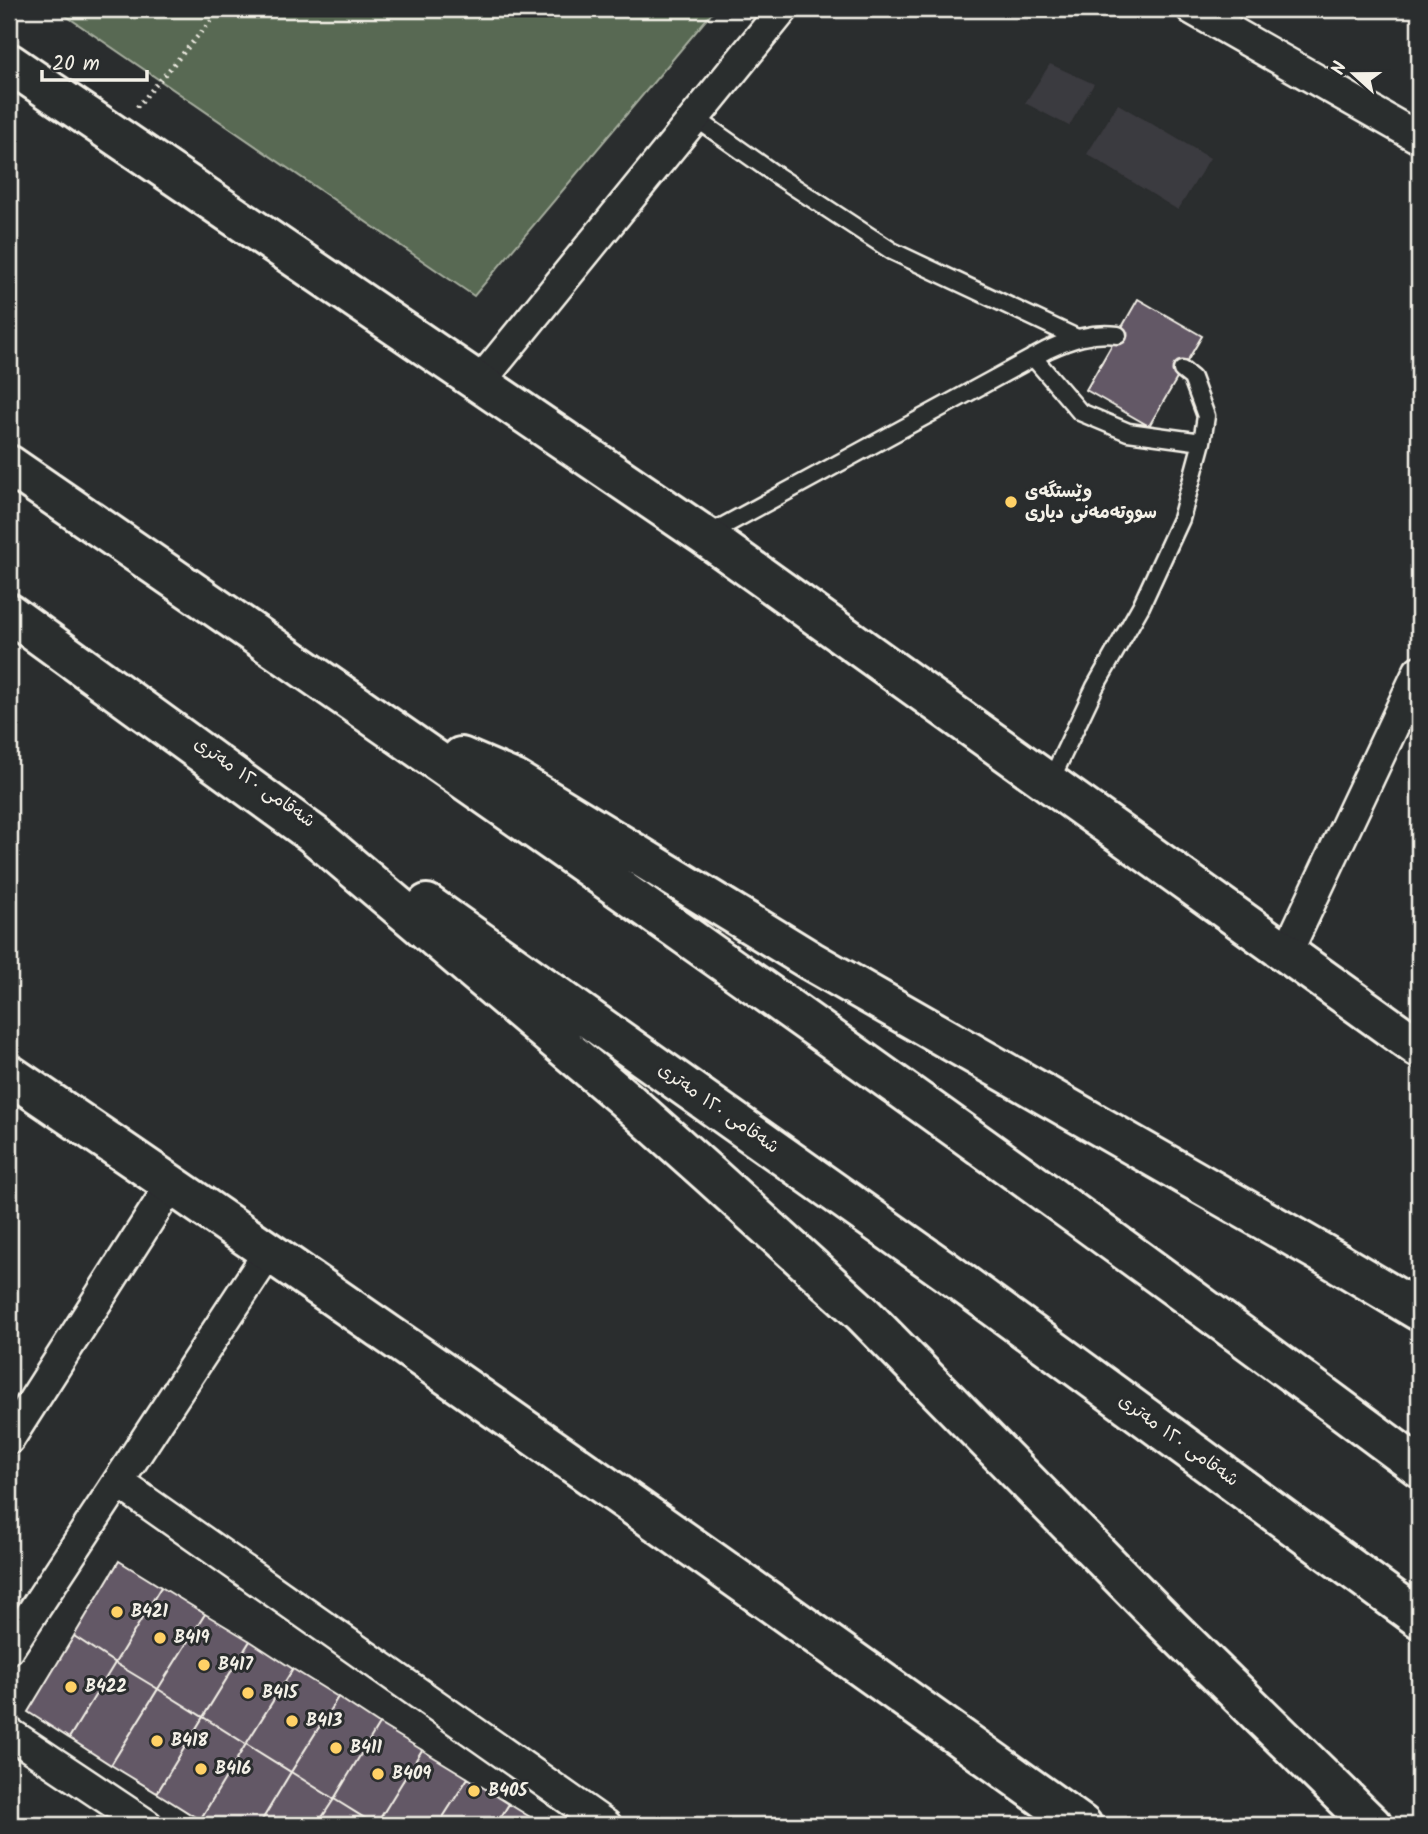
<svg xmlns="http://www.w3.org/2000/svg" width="1428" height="1834" font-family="Kalam,'Playpen Sans Arabic',sans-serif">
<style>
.built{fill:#3b3a3f}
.green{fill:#586953;stroke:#a6ad9e;stroke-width:2}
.building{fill:#645866;stroke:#f4f1e8;stroke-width:2}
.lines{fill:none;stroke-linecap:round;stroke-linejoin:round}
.lane-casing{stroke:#f4f1e8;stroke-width:21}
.street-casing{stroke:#f4f1e8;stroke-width:35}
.secondary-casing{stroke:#f4f1e8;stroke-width:44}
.highway-casing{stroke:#f4f1e8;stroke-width:44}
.path{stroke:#f4f1e8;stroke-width:4.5;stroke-dasharray:2 5;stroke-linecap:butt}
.lane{stroke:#2a2d2e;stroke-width:16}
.street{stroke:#2a2d2e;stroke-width:30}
.secondary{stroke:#2a2d2e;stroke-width:38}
.highway{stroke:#2a2d2e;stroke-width:38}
.poi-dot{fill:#ffd166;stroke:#2a2d2e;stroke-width:2.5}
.labels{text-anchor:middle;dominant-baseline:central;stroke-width:6;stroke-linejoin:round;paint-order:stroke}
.poi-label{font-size:18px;font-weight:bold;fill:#f4f1e8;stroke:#2a2d2e;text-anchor:start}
.street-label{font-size:18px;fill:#f4f1e8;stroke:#2a2d2e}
</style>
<rect width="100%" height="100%" fill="#2a2d2e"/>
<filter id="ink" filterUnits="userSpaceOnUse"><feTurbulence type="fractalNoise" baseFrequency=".0143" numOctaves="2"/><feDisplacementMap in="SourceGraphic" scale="14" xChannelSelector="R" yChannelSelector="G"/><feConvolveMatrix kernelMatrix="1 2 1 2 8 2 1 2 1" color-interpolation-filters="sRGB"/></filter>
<g filter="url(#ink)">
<path class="built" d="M1050 64 1094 84 1069 126 1025 103Z
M1118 104 1210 158 1178 210 1087 154Z"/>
<path class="green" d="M56 9H715L474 296Z"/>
<path class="building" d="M1138 299 1202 336 1149 426 1086 390Z
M119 1561 161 1587 115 1663 74 1636Z
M161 1587 205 1614 158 1689 115 1663Z
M205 1614 250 1641 203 1717 158 1689Z
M74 1636 115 1663 69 1738 28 1712Z
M250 1641 293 1669 246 1744 203 1717Z
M115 1663 158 1689 111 1765 69 1738Z
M293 1669 338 1697 291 1772 246 1744Z
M158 1689 203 1717 157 1793 111 1765Z
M338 1697 379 1724 334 1799 291 1772Z
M203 1717 246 1744 200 1820 157 1793Z
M379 1724 422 1750 376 1825 334 1799Z
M246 1744 291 1772 259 1825H209L200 1820Z
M422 1750 468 1778 438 1825H376Z
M291 1772 334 1799 317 1825H259Z
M468 1778 509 1804 496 1825H438Z
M334 1799 376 1825H317Z
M509 1804 543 1825H496Z"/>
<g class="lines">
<g class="lane-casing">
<path id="lane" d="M694 117 776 175 892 251 1075 337
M1033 357 1080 412 1128 432 1202 442
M705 536 1047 350C1071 339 1091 332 1118 335
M1050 782 1095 687 1141 606 1181 519 1202 442 1206 416 1192 378 1182 370"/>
</g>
<g class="street-casing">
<path id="street" d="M1192 9 1419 138
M479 383 783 9
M1287 952 1419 671
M9 1439 171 1185
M118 1482 606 1825
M9 1648 269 1252
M9 1733 147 1825"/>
</g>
<g class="secondary-casing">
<path id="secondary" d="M9 63 705 536 1419 1048
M9 1074C370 1319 728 1570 1082 1825"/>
</g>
<g class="highway-casing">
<path id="highway" d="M9 465C484 791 957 1122 1419 1467
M9 613 313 834 625 1099 709 1174 863 1314 1170 1627 1372 1825
M461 757 515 780 811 961 1332 1259 1419 1311
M427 904 947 1272 1419 1618"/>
</g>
<path class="path" d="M137 107 221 9"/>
<use href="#lane" class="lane"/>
<use href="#street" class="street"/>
<use href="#secondary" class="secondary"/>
<use href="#highway" class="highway"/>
</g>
</g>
<g class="poi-dot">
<circle cx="1011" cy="502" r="7"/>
<circle cx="117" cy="1612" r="7"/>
<circle cx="160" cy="1638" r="7"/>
<circle cx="204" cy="1665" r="7"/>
<circle cx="71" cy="1687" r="7"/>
<circle cx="248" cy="1693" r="7"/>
<circle cx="292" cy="1721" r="7"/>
<circle cx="157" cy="1741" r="7"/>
<circle cx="336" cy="1748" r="7"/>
<circle cx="201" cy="1769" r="7"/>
<circle cx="378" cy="1774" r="7"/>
<circle cx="474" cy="1791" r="7"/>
</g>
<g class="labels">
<g class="poi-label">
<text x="1025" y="492">وێستگەی<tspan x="1025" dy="21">سووتەمەنی دیاری</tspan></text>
<text x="131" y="1612">B421</text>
<text x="174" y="1638">B419</text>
<text x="218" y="1665">B417</text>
<text x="85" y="1687">B422</text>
<text x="262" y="1693">B415</text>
<text x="306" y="1721">B413</text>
<text x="171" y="1741">B418</text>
<text x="350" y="1748">B411</text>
<text x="215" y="1769">B416</text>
<text x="392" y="1774">B409</text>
<text x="488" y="1791">B405</text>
</g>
<g class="street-label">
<text transform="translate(254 783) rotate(35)">شەقامی ١٢٠ مەتری</text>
<text transform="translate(718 1109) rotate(35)">شەقامی ١٢٠ مەتری</text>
<text transform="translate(1178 1441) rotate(36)">شەقامی ١٢٠ مەتری</text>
</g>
</g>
<rect width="1428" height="1834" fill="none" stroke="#2a2d2e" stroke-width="35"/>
<rect x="18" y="18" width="1393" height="1799" fill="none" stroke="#f4f1e8" stroke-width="2.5" filter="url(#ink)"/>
<g transform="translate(1354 74) rotate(291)" stroke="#2a2d2e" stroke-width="5" paint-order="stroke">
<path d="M0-5L12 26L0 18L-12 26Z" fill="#f4f1e8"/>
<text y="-10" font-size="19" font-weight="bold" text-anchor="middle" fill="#f4f1e8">N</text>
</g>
<path d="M42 70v10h105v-10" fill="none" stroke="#f4f1e8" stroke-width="3.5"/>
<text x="52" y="70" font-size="21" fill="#f4f1e8" stroke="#2a2d2e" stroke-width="5" paint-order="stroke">20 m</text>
</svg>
